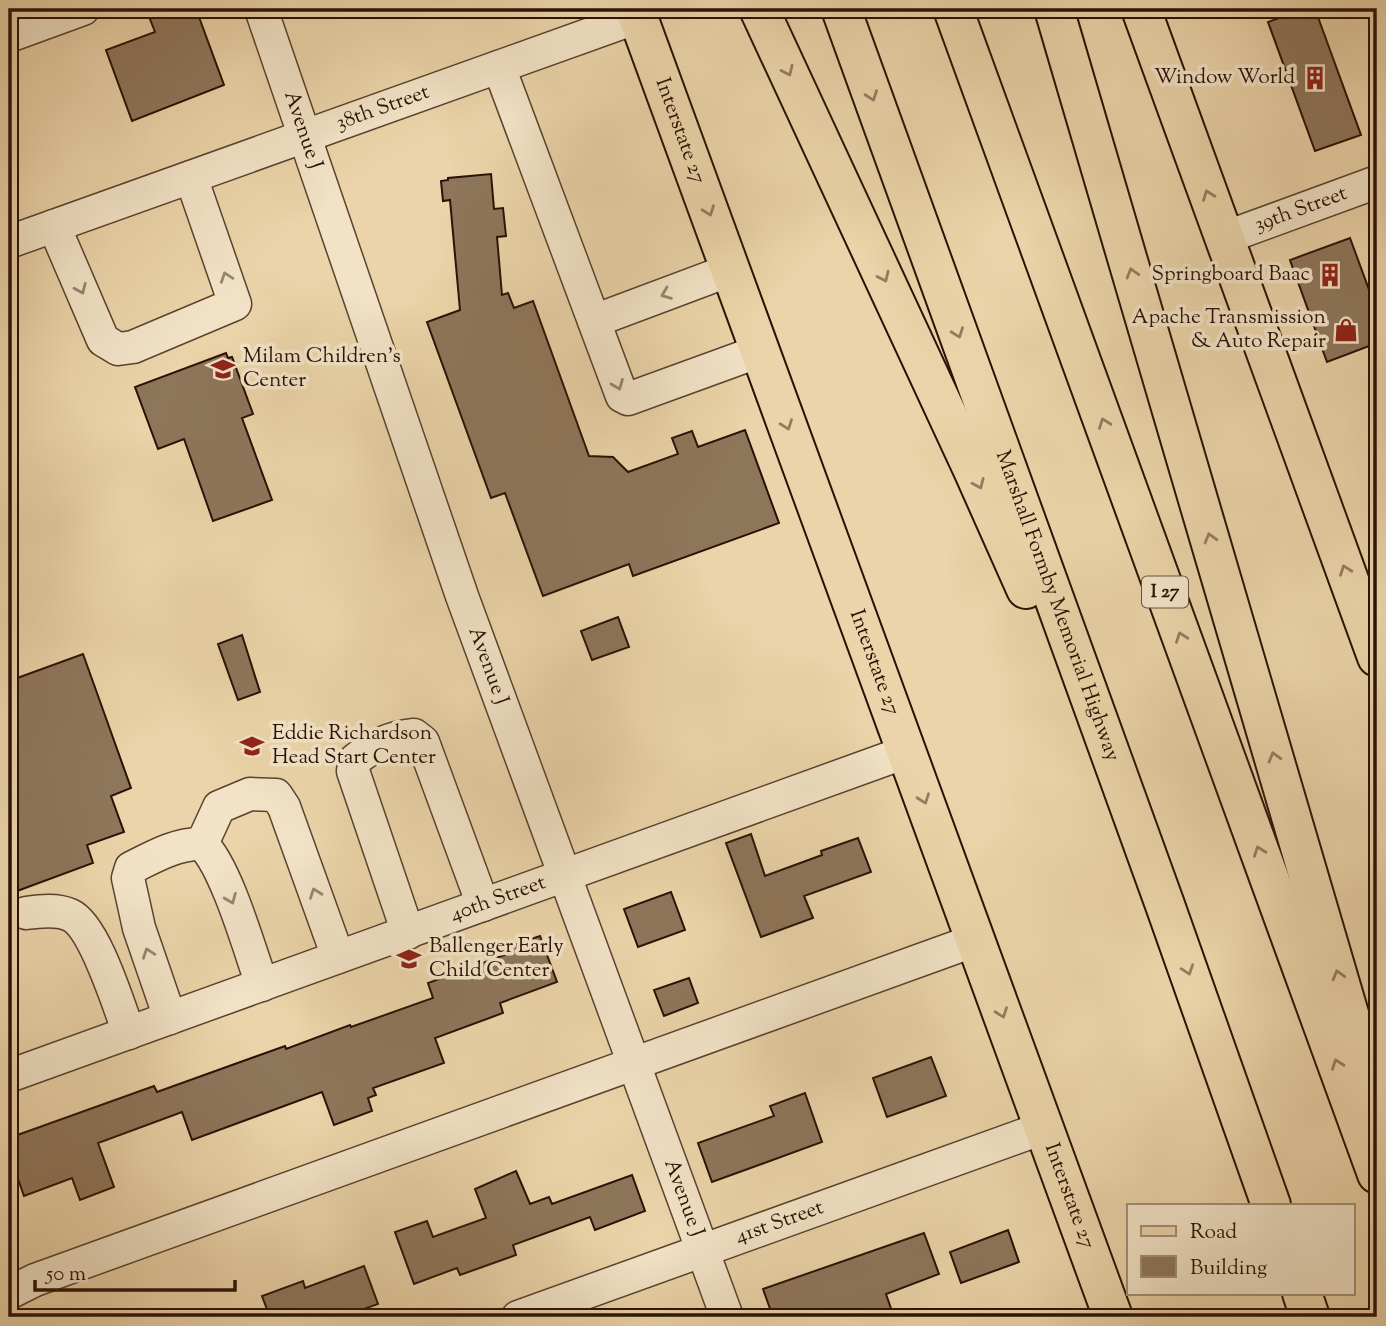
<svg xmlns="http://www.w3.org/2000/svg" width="1386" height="1326" font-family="'Sorts Mill Goudy',serif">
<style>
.building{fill:#8e765b;stroke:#2a1106;stroke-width:2}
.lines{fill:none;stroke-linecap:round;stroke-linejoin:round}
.minor-casing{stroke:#5a422f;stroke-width:35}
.major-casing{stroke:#2a1106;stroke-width:42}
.highway-casing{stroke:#2a1106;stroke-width:42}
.minor{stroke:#f2e3c7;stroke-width:32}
.major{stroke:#ebd4a9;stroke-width:38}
.highway{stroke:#ebd4a9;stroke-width:38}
.oneway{stroke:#947c60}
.oneway2{stroke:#988470}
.labels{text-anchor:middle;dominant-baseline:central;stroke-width:7;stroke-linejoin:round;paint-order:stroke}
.shield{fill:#f2e3c7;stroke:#665040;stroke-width:2}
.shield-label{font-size:19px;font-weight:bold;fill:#2a1106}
.poi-label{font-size:21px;fill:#2a1106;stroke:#f2e3c7;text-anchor:end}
.street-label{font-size:21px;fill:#2a1106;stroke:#f2e3c7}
</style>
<rect width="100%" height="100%" fill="#ebd4a9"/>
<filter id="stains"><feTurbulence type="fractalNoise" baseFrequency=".00286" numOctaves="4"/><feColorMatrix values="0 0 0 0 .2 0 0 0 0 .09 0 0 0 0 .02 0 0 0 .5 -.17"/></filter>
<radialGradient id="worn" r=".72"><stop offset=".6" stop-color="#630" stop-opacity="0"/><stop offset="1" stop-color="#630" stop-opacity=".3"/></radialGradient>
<path class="building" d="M146 9H196L224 85 132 121 106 50 155 32Z
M1305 9H1315L1361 135 1315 151 1268 22Z
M491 174 494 209 503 208 506 236 497 237 502 295 508 293 514 308 533 301 589 456 613 457 628 472 678 454 672 438 692 431 698 447 745 430 779 523 633 576 629 564 543 596 505 493 491 498 427 322 460 310 450 200 443 201 441 181 448 180V178Z
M1350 238 1371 295 1377 293V343L1327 362 1290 260Z
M226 353 228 358 232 357 253 414 242 418 272 500 213 521 184 439 158 449 135 387Z
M618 617 629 647 592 660 581 631Z
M242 635 260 692 238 700 218 644Z
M83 654 131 788 111 796 124 832 87 845 93 863 9 894V681Z
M751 834 765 876 822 855 821 851 858 838 871 872 804 896 813 918 761 937 726 843Z
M671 892 685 930 638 947 624 909Z
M540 936 557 982 500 1003 503 1013 435 1038 444 1063 373 1088 376 1095 368 1098 372 1111 334 1125 322 1092 192 1140 182 1112 98 1143 114 1187 80 1200 72 1178 24 1196 17 1176 9 1179V1138L154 1086 157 1092 285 1046 286 1049 350 1025 351 1027 433 998 428 983 510 953 508 947Z
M689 978 698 1003 664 1016 654 990Z
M931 1057 946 1096 887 1117 873 1078Z
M805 1093 822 1142 712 1182 698 1143 774 1116 770 1106Z
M516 1171 530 1204 549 1197 552 1204 632 1175 645 1211 595 1230 590 1217 513 1245 516 1255 460 1275 457 1268 414 1284 395 1232 427 1221 433 1237 486 1218 475 1189Z
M1008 1230 1019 1262 961 1283 950 1252Z
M924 1233 939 1274 886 1294 894 1317H773L763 1289Z
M364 1266 378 1304 342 1317H327L324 1310 305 1317H270L262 1296 303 1281 305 1288Z"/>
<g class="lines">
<g class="minor-casing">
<g id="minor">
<path id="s1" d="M261 9 462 596 727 1317"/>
<path d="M9 36 83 9"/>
<path d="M499 67 622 396 628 399 760 351"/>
<path d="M54 226 103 340 118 349 133 347 235 304 191 177"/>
<path id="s2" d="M1224 238 1377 182"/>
<path id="s3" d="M9 242 638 17"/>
<path d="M594 321 730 270"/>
<path d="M202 844 219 807 250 794 276 795 284 807 338 957"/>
<path d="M26 913C40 911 57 909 70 915 95 926 119 1007 129 1033"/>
<path d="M408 933 353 771 355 760C372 746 392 737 414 735L423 742 483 905"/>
<path d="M170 1018 139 928 128 878 131 868C153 857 177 843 202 844 226 866 250 951 262 985"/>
<path id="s4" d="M9 1076 906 752"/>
<path d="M9 1293 35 1280 976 940"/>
<path id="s5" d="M518 1317 1043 1128"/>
</g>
</g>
<g class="major-casing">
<g id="major">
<path id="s6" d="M635 9 1113 1317"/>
<path d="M1141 9 1377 657"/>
</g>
</g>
<g class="highway-casing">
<g id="highway">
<path d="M759 9 973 470 1026 589"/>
<path id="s7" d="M841 9 1165 905 1271 1205"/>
<path d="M953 9 1377 1174"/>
<path d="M1054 9 1374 1099"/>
<path d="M1302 1293 1310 1317"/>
</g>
</g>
<use href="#minor" class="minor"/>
<use href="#major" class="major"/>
<use href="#highway" class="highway"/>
</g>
<defs><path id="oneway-chevron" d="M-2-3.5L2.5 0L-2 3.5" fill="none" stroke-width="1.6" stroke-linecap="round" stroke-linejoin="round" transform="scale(1.75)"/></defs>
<g class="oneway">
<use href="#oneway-chevron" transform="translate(788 71) rotate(65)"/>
<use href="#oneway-chevron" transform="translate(872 96) rotate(70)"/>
<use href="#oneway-chevron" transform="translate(1208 195) rotate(-110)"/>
<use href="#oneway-chevron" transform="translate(709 211) rotate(70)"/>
<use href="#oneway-chevron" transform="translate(1132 273) rotate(-106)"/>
<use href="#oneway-chevron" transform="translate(884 277) rotate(65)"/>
<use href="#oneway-chevron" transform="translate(958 333) rotate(70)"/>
<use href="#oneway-chevron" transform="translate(1104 423) rotate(-110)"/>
<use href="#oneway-chevron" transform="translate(787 425) rotate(70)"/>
<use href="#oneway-chevron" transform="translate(979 484) rotate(66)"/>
<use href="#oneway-chevron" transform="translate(1210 538) rotate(-106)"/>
<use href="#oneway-chevron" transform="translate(1345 570) rotate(-110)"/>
<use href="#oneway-chevron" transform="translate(1181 637) rotate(-110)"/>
<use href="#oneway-chevron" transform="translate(1274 757) rotate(-106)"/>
<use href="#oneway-chevron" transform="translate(924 799) rotate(70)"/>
<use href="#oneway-chevron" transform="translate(1259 851) rotate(-110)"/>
<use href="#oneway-chevron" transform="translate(1188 970) rotate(71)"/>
<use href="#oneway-chevron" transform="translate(1338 975) rotate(-106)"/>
<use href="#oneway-chevron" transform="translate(1002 1013) rotate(70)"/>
<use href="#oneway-chevron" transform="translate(1337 1064) rotate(-110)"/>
</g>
<g class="oneway2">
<use href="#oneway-chevron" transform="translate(226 277) rotate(-109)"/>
<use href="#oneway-chevron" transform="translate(81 289) rotate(67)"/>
<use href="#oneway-chevron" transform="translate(666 294) rotate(159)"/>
<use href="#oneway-chevron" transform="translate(618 385) rotate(68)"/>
<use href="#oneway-chevron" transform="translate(315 893) rotate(-110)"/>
<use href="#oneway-chevron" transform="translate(231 899) rotate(68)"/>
<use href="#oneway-chevron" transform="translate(148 953) rotate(-109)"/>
</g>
<defs>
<g id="building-bare" transform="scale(1.89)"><path d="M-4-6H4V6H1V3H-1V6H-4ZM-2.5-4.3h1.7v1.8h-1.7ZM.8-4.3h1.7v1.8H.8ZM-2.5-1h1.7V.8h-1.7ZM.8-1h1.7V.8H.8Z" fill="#8f2418" stroke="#f2e3c7" stroke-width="2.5" paint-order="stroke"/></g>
<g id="shop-bare" transform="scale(1.89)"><path d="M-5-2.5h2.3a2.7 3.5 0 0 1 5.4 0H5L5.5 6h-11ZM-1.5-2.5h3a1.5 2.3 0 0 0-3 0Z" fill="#8f2418" stroke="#f2e3c7" stroke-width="2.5" paint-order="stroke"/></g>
<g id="school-bare" transform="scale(1.89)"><path d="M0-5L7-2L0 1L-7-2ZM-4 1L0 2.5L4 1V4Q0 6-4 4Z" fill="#8f2418" stroke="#f2e3c7" stroke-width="2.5" paint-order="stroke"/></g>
</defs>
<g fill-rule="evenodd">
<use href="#building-bare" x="1315" y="78"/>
<use href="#building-bare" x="1330" y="275"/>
<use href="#shop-bare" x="1346" y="330"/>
<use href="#school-bare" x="223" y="369"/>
<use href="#school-bare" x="252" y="746"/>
<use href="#school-bare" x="409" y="959"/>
</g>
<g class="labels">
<rect class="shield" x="1142" y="576.5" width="46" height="31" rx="5"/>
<g class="shield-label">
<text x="1165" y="592">I 27</text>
</g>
<g class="poi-label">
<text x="1295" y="78">Window World</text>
<text x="1310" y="275">Springboard Baac</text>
<text x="1326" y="318">Apache Transmission<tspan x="1326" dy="24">&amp; Auto Repair</tspan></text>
<text x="243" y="357" text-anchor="start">Milam Children's<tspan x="243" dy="24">Center</tspan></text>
<text x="272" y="734" text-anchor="start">Eddie Richardson<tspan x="272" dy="24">Head Start Center</tspan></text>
<text x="429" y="947" text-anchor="start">Ballenger Early<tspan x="429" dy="24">Child Center</tspan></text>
</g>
<g class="street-label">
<text stroke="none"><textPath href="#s3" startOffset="397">38th Street</textPath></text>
<text stroke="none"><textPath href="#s1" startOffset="128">Avenue J</textPath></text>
<text stroke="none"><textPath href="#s6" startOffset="130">Interstate 27</textPath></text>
<text stroke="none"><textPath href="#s2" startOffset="82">39th Street</textPath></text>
<text stroke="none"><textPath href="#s7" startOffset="635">Marshall Formby Memorial Highway</textPath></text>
<text stroke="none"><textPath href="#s6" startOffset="696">Interstate 27</textPath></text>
<text stroke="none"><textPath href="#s1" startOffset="695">Avenue J</textPath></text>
<text stroke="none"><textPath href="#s4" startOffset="520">40th Street</textPath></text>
<text stroke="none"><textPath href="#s6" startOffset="1264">Interstate 27</textPath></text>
<text stroke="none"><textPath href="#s1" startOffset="1262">Avenue J</textPath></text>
<text stroke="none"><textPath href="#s5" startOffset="278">41st Street</textPath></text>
</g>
</g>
<rect width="1386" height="1326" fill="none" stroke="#ebd4a9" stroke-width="35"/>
<rect x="10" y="10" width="1365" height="1305" fill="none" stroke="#2a1106" stroke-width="3.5"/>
<rect x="18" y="18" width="1351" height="1291" fill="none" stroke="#2a1106" stroke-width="2"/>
<rect x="1127" y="1204" width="228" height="91" fill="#f2e3c7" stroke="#a28f7a" stroke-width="2"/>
<rect x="1141" y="1226" width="35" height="10" fill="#ebd4a9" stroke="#a28f7a" stroke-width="2"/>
<text x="1190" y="1238" font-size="21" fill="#2a1106">Road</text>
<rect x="1141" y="1256" width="35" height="21" fill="#8e765b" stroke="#a28f7a" stroke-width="2"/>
<text x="1190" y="1274" font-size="21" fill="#2a1106">Building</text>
<path d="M35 1280v10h200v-10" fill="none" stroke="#2a1106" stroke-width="3.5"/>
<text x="46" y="1280" font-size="21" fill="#2a1106" stroke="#f2e3c7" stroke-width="5" paint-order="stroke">50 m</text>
<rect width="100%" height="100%" filter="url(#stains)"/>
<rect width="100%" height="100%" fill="url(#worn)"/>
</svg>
